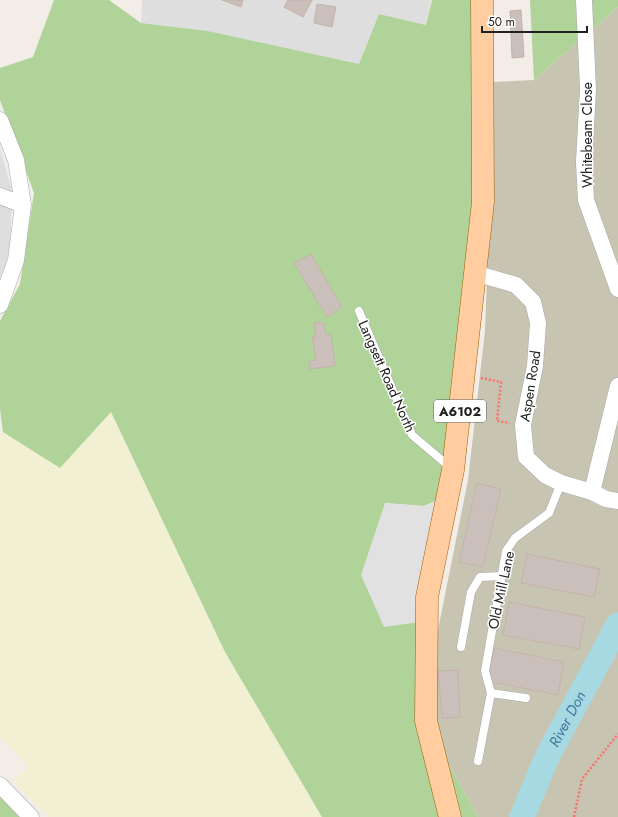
<svg xmlns="http://www.w3.org/2000/svg" width="618" height="817" font-family="Jost,sans-serif">
<style>
.residential{fill:#dfdede}
.construction{fill:#c7c5b2}
.farmland{fill:#f1f0d2}
.forest{fill:#b0d39a}
.parking{fill:#e1e1e1}
.lines{fill:none;stroke-linecap:round;stroke-linejoin:round}
.river{stroke:#a6d9e1;stroke-width:25}
.building{fill:#cabfba;stroke:#c4b3a9}
.lane-casing{stroke:#a8a8a8;stroke-width:9}
.street-casing{stroke:#a8a8a8;stroke-width:17}
.primary-casing{stroke:#9e5c00;stroke-width:23}
.path{stroke:#ff6e6b;stroke-width:2.5;stroke-dasharray:2 2;stroke-linecap:butt}
.lane{stroke:#fff;stroke-width:8}
.street{stroke:#fff;stroke-width:16}
.primary{stroke:#ffcd9f;stroke-width:22}
.labels{text-anchor:middle;dominant-baseline:central;stroke-width:3;stroke-linejoin:round;paint-order:stroke}
.shield{fill:#fff;stroke:#646464;stroke-width:1}
.shield-label{font-size:13px;font-weight:bold;fill:#212121}
.street-label{font-size:14px;fill:#212121;stroke:#fff}
.water-label{font-size:15px;font-style:italic;fill:#3f779e;stroke:#fff}
</style>
<rect width="100%" height="100%" fill="#f2ede7"/>
<path class="residential" d="M142 0H431L426 25 379 14 359 64 208 31 141 23Z
M0 148 12 191 10 254 0 284Z"/>
<path class="construction" d="M618 7V817H478L436 741 434 650 468 480 485 331 494 82 534 80Z"/>
<path class="farmland" d="M111 412 225 652 322 817H49L13 782 28 766 0 737V438L3 432 60 467Z"/>
<path class="forest" d="M54 0H109L141 23 208 31 359 64 379 14 426 25 432 0H474L473 204 443 498 424 506 385 503 420 622 439 817H322L225 652 111 412 60 468 3 432 0 409V321L20 284 34 193 0 100V68L33 57Z
M530 0H618V7L534 80Z
M436 741 478 817H459Z
M0 793 23 817H0Z"/>
<path class="parking" d="M443 498 420 622 384 627 361 575 385 503 424 506Z"/>
<g class="lines">
<path class="river" id="s1" d="M522 817 547 757 618 625"/>
</g>
<path class="building" d="M222 0H243L241 7Z
M288 0H312L303 17 284 7Z
M317 4 336 7 332 27 314 23Z
M521 10 524 57 512 58 510 11Z
M311 254 342 307 327 317 294 263Z
M314 323H324L326 335H331L335 366 310 369 309 361 316 360 312 337H316Z
M477 483 501 489 483 567 459 562Z
M527 554 600 569 594 597 521 583Z
M509 602 585 617 579 649 503 635Z
M494 648 564 662 558 695 487 681Z
M458 670 460 717 442 718 438 671Z"/>
<g class="lines">
<g class="lane-casing">
<path id="lane" d="M359 311 412 435 451 468
M461 647 471 592 480 577 502 576
M491 693 526 698
M478 761 491 693 485 671 506 551 515 538 549 513 561 483"/>
</g>
<g class="street-casing">
<path id="street" d="M584 0 588 89 584 162 586 200 618 289
M0 120 16 160 23 205 16 260 0 305
M0 196 23 205
M475 273 516 285 533 302 538 323 535 366 523 425 526 457 545 475 561 483 592 492 606 499 618 501
M592 492 618 386
M0 785 31 817"/>
</g>
<g class="primary-casing">
<path id="primary" d="M450 817 426 721 427 597 453 470 483 202 482 0"/>
</g>
<path class="path" d="M481 378 501 382 497 421 510 423
M574 817 582 779 618 734"/>
<use href="#lane" class="lane"/>
<use href="#street" class="street"/>
<use href="#primary" class="primary"/>
</g>
<g class="labels">
<rect class="shield" x="434" y="400" width="52" height="22" rx="3"/>
<g class="shield-label">
<text x="460" y="411">A6102</text>
</g>
<g class="street-label">
<text transform="translate(587 135) rotate(-90)">Whitebeam Close</text>
<text transform="translate(387 376) rotate(66)">Langsett Road North</text>
<text transform="translate(530 386) rotate(-81)">Aspen Road</text>
<text transform="translate(501 590) rotate(-78)">Old Mill Lane</text>
</g>
<g class="water-label">
<text stroke="none"><textPath href="#s1" startOffset="108">River Don</textPath></text>
</g>
</g>
<path d="M482 26v6h105v-6" fill="none" stroke="#212121" stroke-width="2"/>
<text x="488" y="26" font-size="12" fill="#212121" stroke="#ffffff" stroke-width="3" paint-order="stroke">50 m</text>
</svg>
